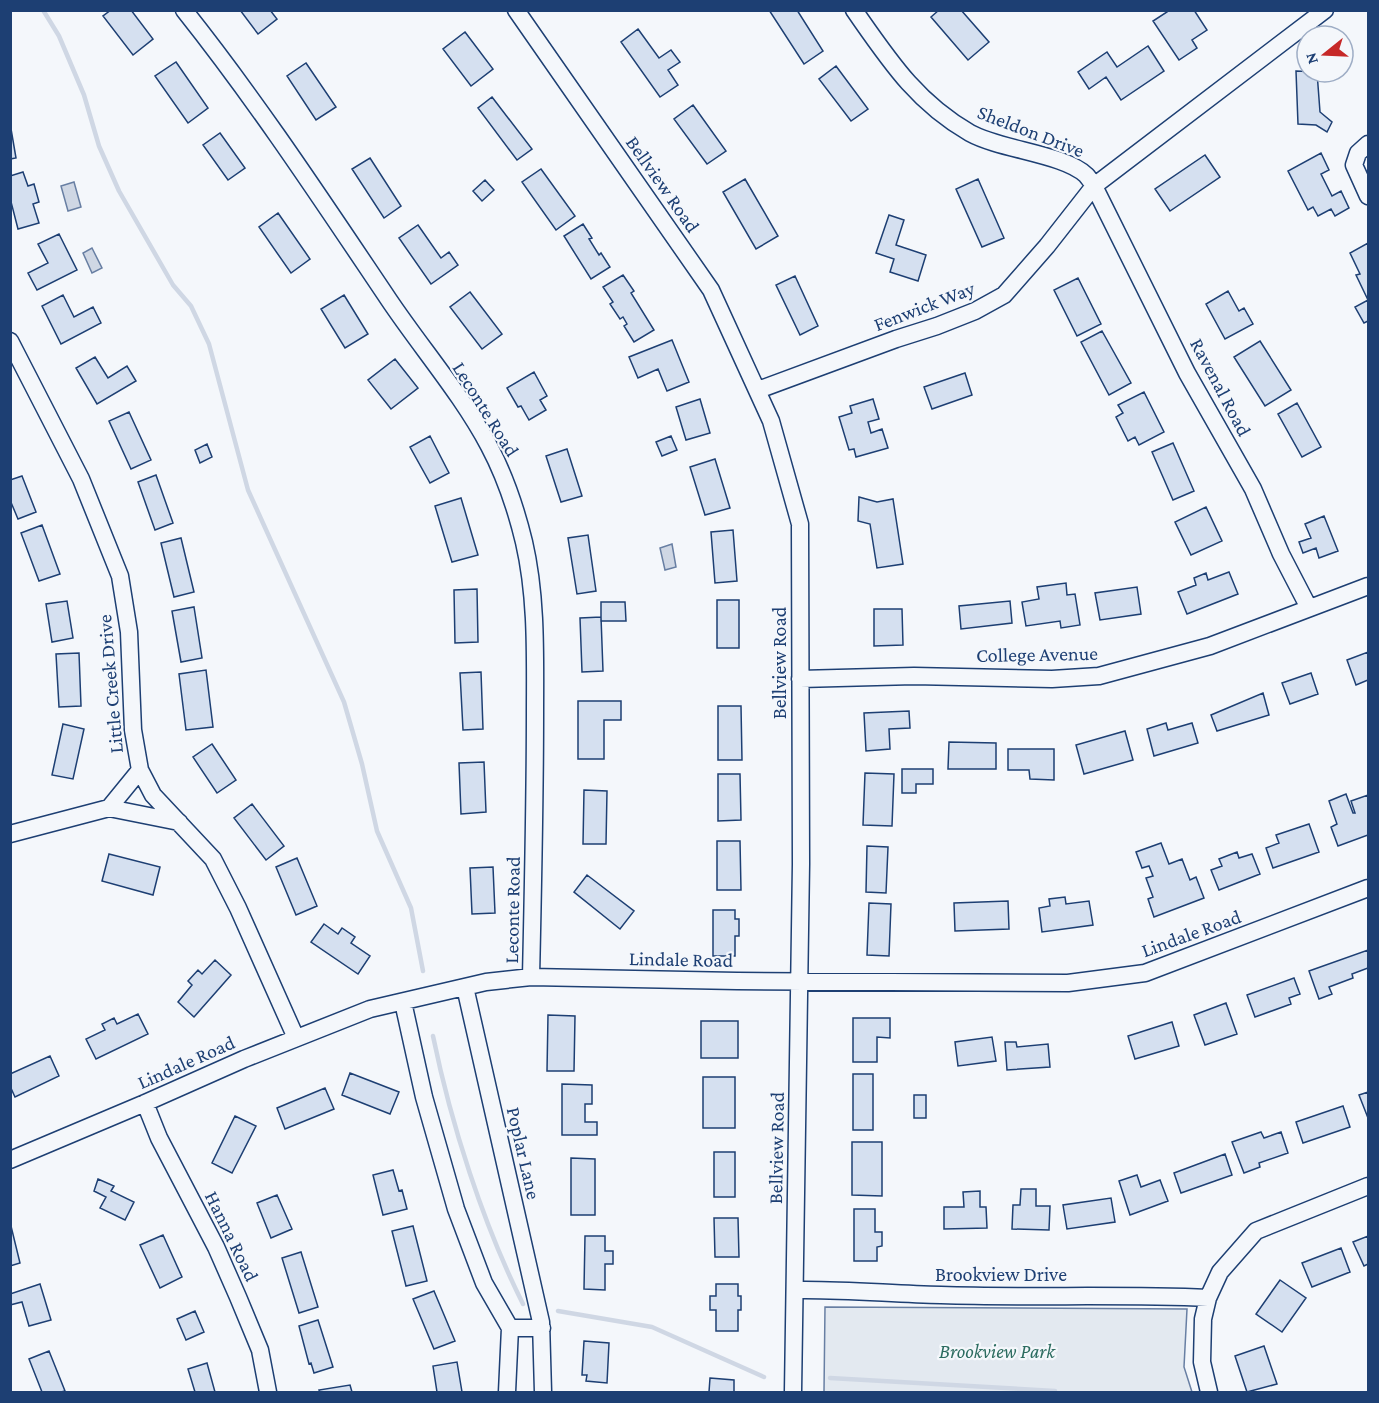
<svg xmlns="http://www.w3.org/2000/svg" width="1379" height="1403" font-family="'Crimson Pro',serif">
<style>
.green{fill:#e3e9f0;stroke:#687fa3;stroke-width:1.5}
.water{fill:#cfd7e4;stroke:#687fa3;stroke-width:1.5}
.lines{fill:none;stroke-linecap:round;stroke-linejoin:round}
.stream{stroke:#cfd7e4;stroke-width:4.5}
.building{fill:#d5e0f0;stroke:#1d3f73;stroke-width:1.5}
.minor-casing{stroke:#1d3f73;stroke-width:19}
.minor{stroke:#f4f7fb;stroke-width:16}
.labels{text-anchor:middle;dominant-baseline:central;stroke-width:4.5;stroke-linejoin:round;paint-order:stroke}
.street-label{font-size:20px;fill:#1d3f73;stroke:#f4f7fb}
.park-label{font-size:20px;font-style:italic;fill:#2c6c60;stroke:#f4f7fb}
</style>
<rect width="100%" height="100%" fill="#f4f7fb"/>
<path class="green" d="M825 1307 1187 1309 1184 1367 1192 1392H824Z"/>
<path class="water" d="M74 182 81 207 68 211 61 186Z
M92 248 102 268 92 273 83 253Z
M672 544 676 567 665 570 660 548Z"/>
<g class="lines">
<path class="stream" d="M43 10 59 36 84 95 99 146 119 191 173 285 191 306 209 344 248 490 344 702 362 764 377 831 411 908 423 971
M433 1036C451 1124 483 1224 523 1304
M558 1311 652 1327 764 1377
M830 1378 1055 1391"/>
</g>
<path class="building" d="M111 10H131L153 39 133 55 103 16Z
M240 10H270L277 19 258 34Z
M769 10H797L823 51 804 64Z
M939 10H961L989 42 968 60 931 17Z
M1166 10H1194L1207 30 1192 40 1197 48 1179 60 1153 21 1167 12Z
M638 29 659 58 671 50 680 62 668 70 678 85 660 97 621 42Z
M465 32 493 69 471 86 443 49Z
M1148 46 1164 71 1121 100 1106 77 1089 89 1078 72 1107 52 1117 67Z
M176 62 208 108 188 123 155 76Z
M306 63 336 107 316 120 287 76Z
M836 66 868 109 851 121 819 79Z
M1296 71 1317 72 1320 112 1332 122 1327 132 1316 125 1298 124Z
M492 97 532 149 517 160 478 108Z
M693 105 726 151 707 164 674 119Z
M10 123 16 158 10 159Z
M220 133 245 168 228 180 203 145Z
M1321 153 1329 170 1321 174 1332 196 1341 191 1349 208 1335 216 1331 209 1318 216 1313 207 1308 210 1288 171Z
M1205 155 1220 177 1170 211 1155 189Z
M370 158 401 206 384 218 352 169Z
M541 169 575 216 556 230 522 182Z
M23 172 28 186 34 184 39 202 33 204 39 223 18 229 10 198V176Z
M745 179 778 236 756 249 723 192Z
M978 179 1004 238 982 247 956 189Z
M485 180 494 190 482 201 473 191Z
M278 213 310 259 291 273 259 227Z
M889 215 904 220 896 245 926 255 918 281 890 272 894 259 876 253Z
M583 224 592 238 589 239 599 255 601 253 610 267 591 279 564 236Z
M418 225 441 258 449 252 458 265 431 284 399 238Z
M59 234 77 270 37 290 28 273 48 263 38 244Z
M1368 243V300L1356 275 1360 274 1350 253Z
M623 275 634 291 631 293 654 330 634 342 624 326 627 324 623 317 620 319 610 304 613 302 603 287Z
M795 276 818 326 800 335 776 285Z
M1078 278 1101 324 1077 336 1054 290Z
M1228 291 1239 311 1244 308 1253 324 1225 339 1206 304Z
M470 292 502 334 482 349 450 307Z
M63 295 74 317 93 307 101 323 61 344 42 306Z
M344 295 368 334 345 348 321 309Z
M1368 300V321L1364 323 1355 307Z
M1102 331 1131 383 1109 395 1081 342Z
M672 340 689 382 667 391 658 369 638 378 629 357Z
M1260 341 1291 390 1265 406 1234 357Z
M95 357 108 378 127 366 136 381 97 404 76 368Z
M395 359 418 388 391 409 368 380Z
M534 372 547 396 540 400 546 410 529 420 521 406 518 407 507 388Z
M965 373 972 395 932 409 924 387Z
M1144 392 1164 432 1139 445 1135 437 1128 441 1116 417 1123 413 1118 405Z
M700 399 710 433 686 440 676 407Z
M873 399 879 419 868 422 871 433 882 429 888 448 856 457 854 449 849 450 839 417 852 413 850 406Z
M1297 403 1321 447 1302 457 1278 414Z
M129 412 151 460 131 469 109 421Z
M430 436 449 473 430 483 410 447Z
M671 436 677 450 662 456 656 442Z
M1173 443 1194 491 1173 500 1152 452Z
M207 444 212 457 200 463 195 450Z
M567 449 582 496 561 502 546 456Z
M715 459 730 508 705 515 690 467Z
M156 475 173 523 155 530 138 482Z
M22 476 36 512 18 519 10 500V480Z
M859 497 877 502 893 499 903 564 877 568 870 524 858 521Z
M461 498 478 555 452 562 435 506Z
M1206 507 1222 541 1191 555 1175 522Z
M1324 516 1338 551 1319 558 1316 548 1303 553 1299 542 1311 538 1305 524Z
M42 525 60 574 39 581 21 533Z
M733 530 737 581 715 583 711 532Z
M588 535 596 591 577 594 568 538Z
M181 538 194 592 174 597 161 543Z
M1229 572 1238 594 1187 614 1178 592 1196 585 1194 578 1206 573 1208 580Z
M1066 583 1067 595 1075 594 1080 625 1061 628 1060 621 1026 626 1022 602 1039 599 1037 587Z
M1137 587 1141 614 1100 620 1095 593Z
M477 589 478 642 455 643 454 590Z
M717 600H739V648H717Z
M67 601 73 638 52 642 46 604Z
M1010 601 1012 623 961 629 959 606Z
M601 602H625L626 621H601Z
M194 607 202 658 181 662 172 611Z
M874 609H902L903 645 874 646Z
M601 617 603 671 582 672 580 618Z
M1368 652V680L1356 685 1347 660Z
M79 653 81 706 59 707 56 654Z
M206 670 213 727 186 730 179 674Z
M481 672 483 729 463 730 460 673Z
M1311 673 1318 694 1290 704 1282 683Z
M1263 693 1269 715 1217 731 1211 715Z
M578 701H621V720H604V759H578Z
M718 706H741L742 760H718Z
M909 711 910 728 889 729 890 749 866 751 864 713Z
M1166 723 1168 730 1192 723 1198 743 1154 756 1147 729Z
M63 724 84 729 73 779 52 775Z
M1125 731 1133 760 1084 774 1076 745Z
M949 742 996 743V769H948Z
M212 744 236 780 217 793 193 757Z
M1008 749H1054V780L1030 779 1029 770H1008Z
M484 762 486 812 461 814 459 763Z
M902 769H933V784H916V793H902Z
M865 773 894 774 892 826 863 825Z
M718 774H740L741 820 718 821Z
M584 790 607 791 606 844H583Z
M1346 794 1353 813H1355L1351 801 1368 795V835L1338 846 1331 827 1337 824 1329 801Z
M252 804 284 846 266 860 234 818Z
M1309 824 1319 852 1273 868 1266 848 1279 843 1276 835Z
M717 841H740L741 890H717Z
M1161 843 1169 864 1182 859 1190 880 1196 877 1204 898 1154 917 1148 899 1153 897 1146 878 1153 876 1149 866 1142 868 1136 852Z
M867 846 888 847 886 893 866 892Z
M1237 852 1239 858 1252 854 1260 874 1219 890 1211 870 1222 866 1219 859Z
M109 854 160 867 153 895 102 881Z
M297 858 317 906 296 915 276 867Z
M493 867 495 913 472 914 470 868Z
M587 875 634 911 620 929 574 892Z
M1065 897 1066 904 1089 901 1093 925 1042 932 1039 908 1050 906 1049 899Z
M1008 901 1009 929 955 931 954 903Z
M869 903 891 904 889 956 867 955Z
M713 910H735V919H739V936H735V956H713Z
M324 924 338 934 342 928 355 937 351 943 370 956 358 974 311 942Z
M1368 950V968L1352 974 1353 978 1329 987 1332 994 1319 999 1309 971Z
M215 960 231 975 194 1017 178 1002 192 985 188 981 198 970 202 974Z
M1294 978 1300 994 1289 998 1291 1004 1255 1017 1247 995Z
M1226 1003 1237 1034 1205 1045 1194 1015Z
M138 1014 148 1034 96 1059 86 1039 105 1030 102 1024 114 1018 117 1024Z
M548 1015 575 1016 574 1071H547Z
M853 1018H890V1038L877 1037V1062H853Z
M701 1021H738V1058H701Z
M1172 1022 1179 1046 1135 1059 1128 1036Z
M992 1037 996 1061 958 1066 955 1042Z
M1005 1042H1016L1017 1047 1048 1044 1050 1067 1007 1070Z
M50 1056 59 1076 15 1097 10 1086V1074Z
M350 1073 399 1092 390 1114 342 1095Z
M853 1074H873V1130H853Z
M703 1077H735V1128H703Z
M562 1084 592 1085V1104H585V1122H597V1135H562Z
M325 1088 334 1109 285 1129 277 1108Z
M1368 1092V1118L1359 1095Z
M914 1095H926V1118H914Z
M1343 1106 1350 1127 1303 1143 1296 1122Z
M235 1116 256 1126 232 1173 212 1163Z
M1261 1132 1264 1138 1281 1132 1288 1153 1259 1163 1260 1167 1244 1173 1232 1142Z
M852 1142H882V1196L852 1195Z
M714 1152H735V1197H714Z
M1225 1154 1232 1175 1181 1193 1174 1173Z
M571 1158 595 1159V1215H571Z
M393 1170 399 1191 402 1190 407 1209 383 1215 373 1175Z
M1137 1175 1141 1187 1160 1180 1168 1201 1130 1215 1119 1181Z
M98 1179 114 1186 111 1191 134 1202 125 1220 100 1208 106 1197 94 1191Z
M1021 1189H1036V1206H1050L1049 1230 1012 1229 1013 1205H1020Z
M980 1191V1207H986L987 1228 944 1229V1207H964L963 1192Z
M277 1195 292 1229 271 1238 257 1203Z
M1111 1198 1115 1222 1067 1229 1063 1205Z
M854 1209H875V1232H882V1246L877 1247V1261H854Z
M714 1218H738L739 1257H715Z
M10 1222 20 1263 10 1266Z
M413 1226 427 1281 406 1286 392 1231Z
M163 1235 182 1277 160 1288 140 1245Z
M585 1236H605V1251H613V1264H605V1290L584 1289Z
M1368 1236V1264L1364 1266 1353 1242Z
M1341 1248 1350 1272 1312 1287 1302 1263Z
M301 1252 318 1307 299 1313 282 1258Z
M1280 1280 1306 1298 1282 1332 1256 1314Z
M40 1284 51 1320 29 1326 22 1302 10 1305V1294Z
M716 1284H738V1296H741V1310H738V1331H716V1310H710V1296H716Z
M434 1291 455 1341 434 1349 413 1299Z
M195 1311 204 1332 186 1340 177 1319Z
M318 1320 333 1367 314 1373 311 1363 309 1364 299 1326Z
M584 1341 609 1343 607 1383 586 1381 587 1375H582Z
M1264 1346 1277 1384 1247 1392 1235 1356Z
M49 1351 65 1391 61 1392H42L29 1359Z
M457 1362 462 1392H437L433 1366Z
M207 1363 215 1392H195L188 1369Z
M710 1378 734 1380V1392H709Z
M350 1385 352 1392H320L319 1390Z"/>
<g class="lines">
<g class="minor-casing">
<path id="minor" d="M184 10C258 103 323 202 389 300 422 349 462 395 489 446 505 476 516 509 524 542 537 598 535 657 535 713 535 801 533 889 531 977
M516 10 711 290 771 421 800 524 801 864 793 1392
M854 10C889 60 916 102 970 133 1001 150 1064 154 1086 175 1089 178 1092 183 1094 186L1187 373 1253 489 1281 554 1309 608
M1368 144 1358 153 1354 165 1368 196
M10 341 81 479 120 576 129 632 133 730 140 770 153 795 213 859 238 908 296 1038
M758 390 896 339 937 326 975 311 1004 295 1047 246 1094 186 1325 10
M800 679 914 676 1052 679 1099 676 1210 646 1368 586
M109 808 140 770
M10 834 109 808 179 822
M465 987 541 1322 543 1392
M403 1002 424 1097 456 1209 484 1283 510 1328 507 1392
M145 1103 159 1138 216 1247 238 1297 260 1350 268 1392
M10 1160 145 1103 244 1059 370 1009 486 982 531 977 737 981 1068 983 1145 973 1368 888
M795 1290C844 1289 892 1294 941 1295 1030 1298 1119 1294 1208 1298
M510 1328H542
M1209 1392 1202 1362 1203 1319 1208 1298 1220 1272 1256 1231 1368 1186"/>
</g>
<use href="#minor" class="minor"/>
</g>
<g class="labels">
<g class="street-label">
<text transform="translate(1031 131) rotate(21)">Sheldon Drive</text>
<text transform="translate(663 184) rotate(55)">Bellview Road</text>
<text transform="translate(924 306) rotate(-21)">Fenwick Way</text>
<text transform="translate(1221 387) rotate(62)">Ravenal Road</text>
<text transform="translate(486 409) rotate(58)">Leconte Road</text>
<text transform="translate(1037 654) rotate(-1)">College Avenue</text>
<text transform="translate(779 663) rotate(-90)">Bellview Road</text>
<text transform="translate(110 684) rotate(-95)">Little Creek Drive</text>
<text transform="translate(512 910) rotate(-89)">Leconte Road</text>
<text transform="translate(1191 933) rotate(-20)">Lindale Road</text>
<text transform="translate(681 959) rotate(1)">Lindale Road</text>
<text transform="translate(186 1062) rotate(-24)">Lindale Road</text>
<text transform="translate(776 1148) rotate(-89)">Bellview Road</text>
<text transform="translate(524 1153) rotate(77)">Poplar Lane</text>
<text transform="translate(232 1236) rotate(64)">Hanna Road</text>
<text x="1001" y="1274">Brookview Drive</text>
</g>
<g class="park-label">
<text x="997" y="1351">Brookview Park</text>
</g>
</g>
<rect width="1379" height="1403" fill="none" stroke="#1d3f73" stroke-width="24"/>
<g transform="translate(1325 54) rotate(252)"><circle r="28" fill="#f4f7fb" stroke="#9eadc5" stroke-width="1.5"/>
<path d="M0-4.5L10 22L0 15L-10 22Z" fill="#c62828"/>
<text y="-9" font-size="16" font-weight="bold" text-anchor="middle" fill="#1d3f73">N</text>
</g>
</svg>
